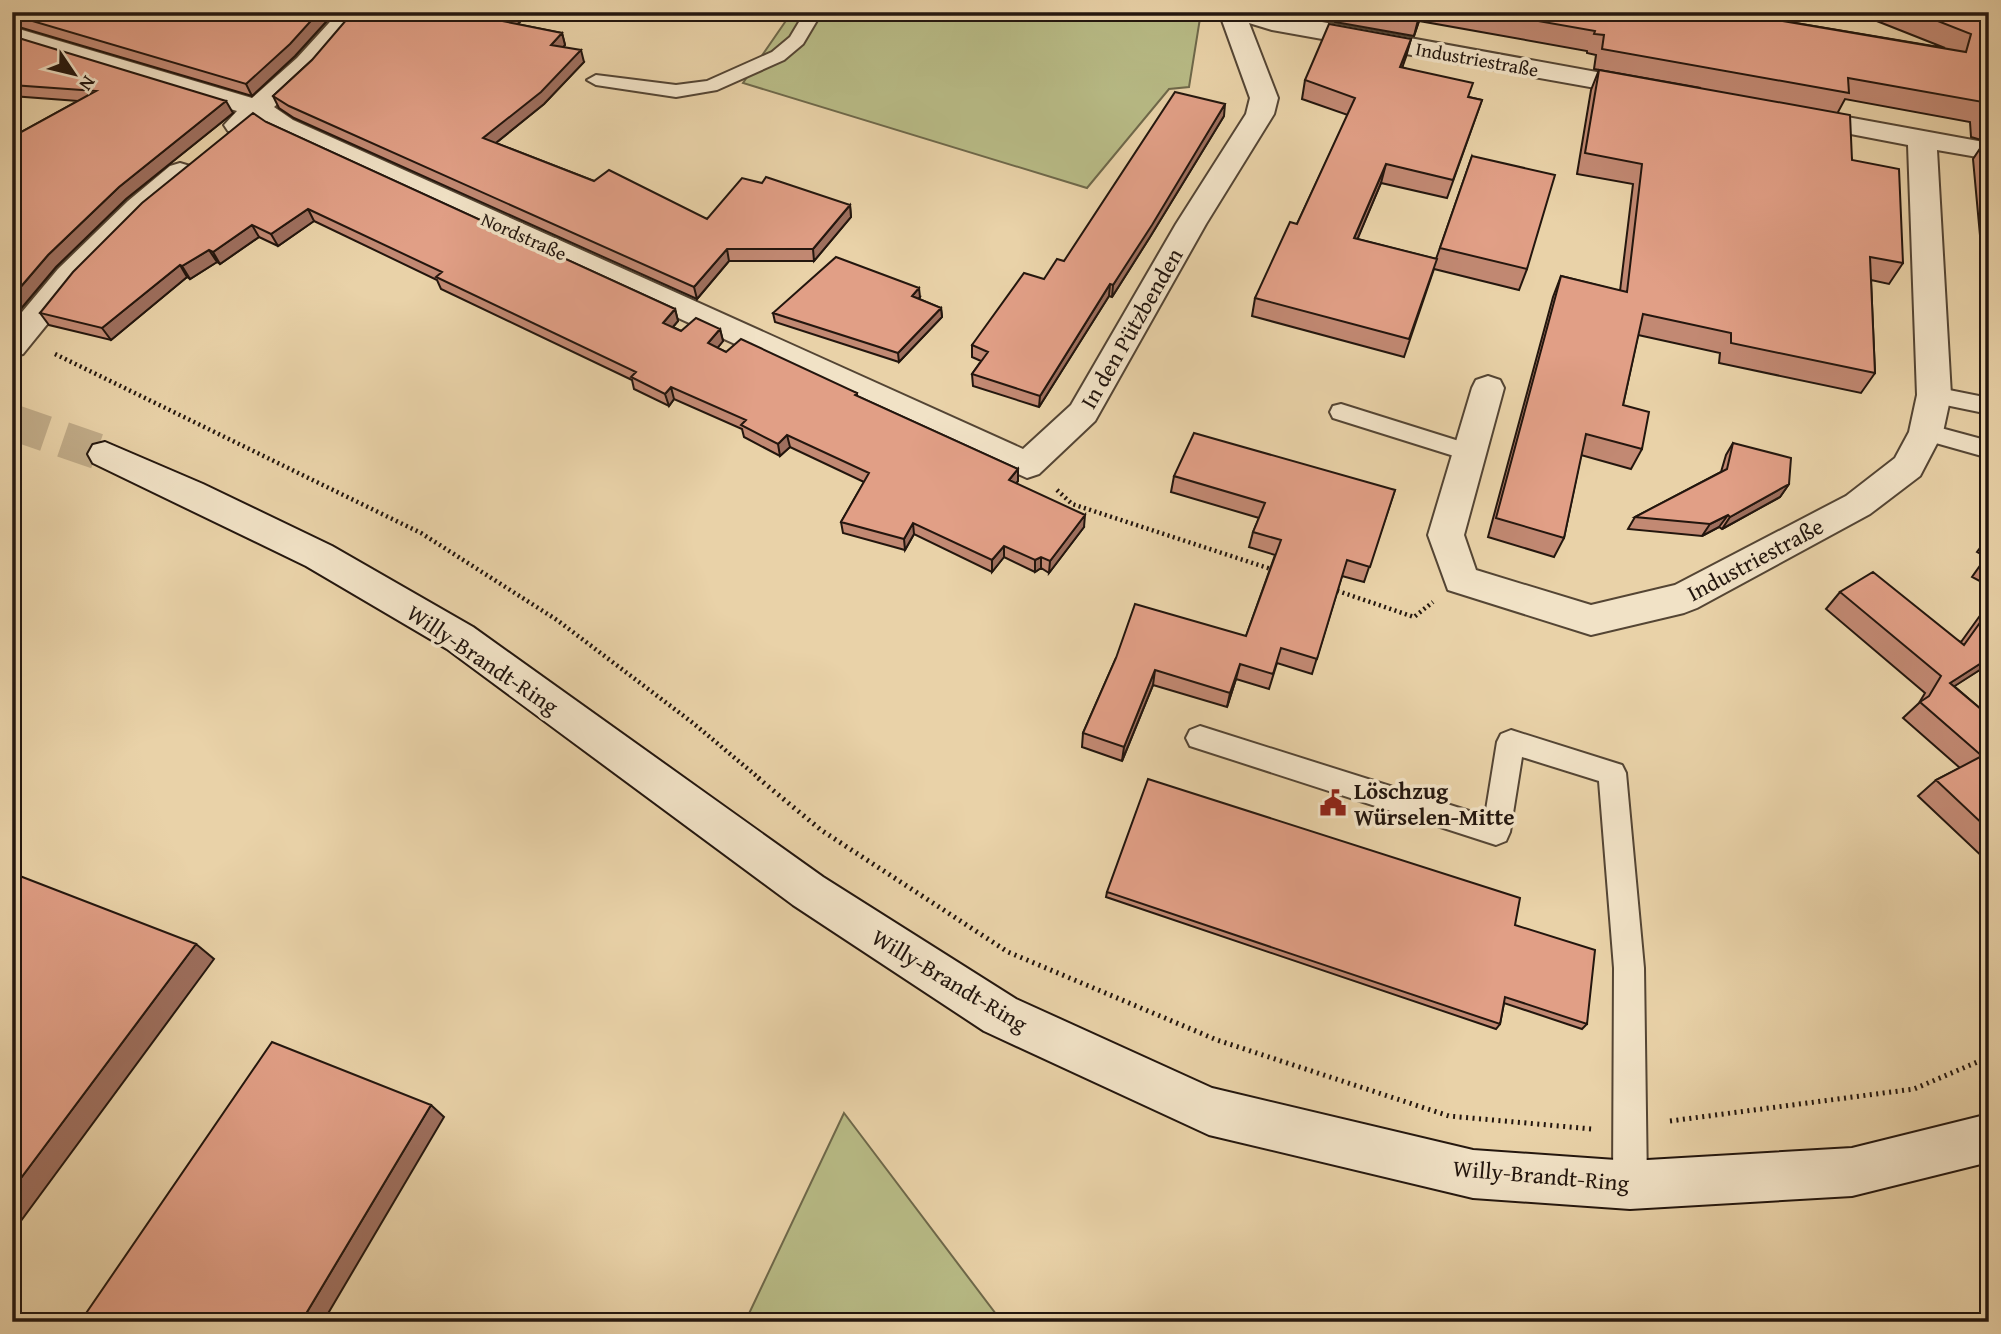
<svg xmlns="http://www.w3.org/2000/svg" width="2001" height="1334" font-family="'Gentium Book Plus',serif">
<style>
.green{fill:#b8bb86;stroke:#6e684a;stroke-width:2}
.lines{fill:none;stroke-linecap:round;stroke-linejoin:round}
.secondary-tunnel{stroke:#c1ac89;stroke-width:36;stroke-dasharray:36 18;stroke-linecap:butt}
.service-casing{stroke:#544534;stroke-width:4}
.minor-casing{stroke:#544534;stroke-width:4}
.secondary-casing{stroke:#23160e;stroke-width:4}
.path-far1{stroke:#23160e;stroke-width:4.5;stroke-dasharray:2 3.5;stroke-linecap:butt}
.path{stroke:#23160e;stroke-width:5;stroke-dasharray:2 4.5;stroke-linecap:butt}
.service{fill:#f1e2c6;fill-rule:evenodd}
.minor{fill:#f1e2c6;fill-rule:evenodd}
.secondary{fill:#f1e2c6;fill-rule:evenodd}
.wall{fill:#c28973;stroke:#23160e;stroke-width:2}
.shaded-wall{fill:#9e6f5e;stroke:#23160e;stroke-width:2}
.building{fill:#e19f86;stroke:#23160e;stroke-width:2}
.labels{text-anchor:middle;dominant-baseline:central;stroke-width:7;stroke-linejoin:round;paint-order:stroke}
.far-street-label{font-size:19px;fill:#23160e;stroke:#f1e2c6}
.street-label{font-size:23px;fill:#23160e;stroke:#f1e2c6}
.poi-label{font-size:23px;font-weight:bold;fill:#23160e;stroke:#f1e2c6;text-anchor:start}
</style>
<rect width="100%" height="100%" fill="#e9d2a8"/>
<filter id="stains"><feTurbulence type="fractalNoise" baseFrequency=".00286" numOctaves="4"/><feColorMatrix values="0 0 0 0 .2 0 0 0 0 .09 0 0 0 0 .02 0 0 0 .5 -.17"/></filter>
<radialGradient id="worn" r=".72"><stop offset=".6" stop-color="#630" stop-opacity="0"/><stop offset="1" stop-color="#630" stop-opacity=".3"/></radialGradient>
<path class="green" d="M792 12H1201L1189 87 1169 89 1087 188 743 83Z
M844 1113 1002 1322H745Z"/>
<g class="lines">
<path class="secondary-tunnel" d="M12 422 105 454"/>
<g class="service-casing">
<path id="service" d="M805 12H822L803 44 784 60 717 90 676 97 596 85 587 80 596 75 676 85 707 81 772 52 790 37Z
M1934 387 1989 398V414L1926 401 1923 395 1926 389Z
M1341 404 1478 447 1482 453 1478 459 1470 461 1333 418 1330 412 1333 406Z
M1926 424 1989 441V458L1918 438 1914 432 1918 426Z
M1200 726 1485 816 1497 742 1501 734 1511 730 1622 765 1626 773 1644 968 1647 1185 1642 1197 1630 1202 1618 1197 1613 1185 1614 968 1599 781 1522 757 1510 832 1506 841 1496 845 1190 746 1186 738 1190 730Z"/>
</g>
<g class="minor-casing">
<path id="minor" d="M339 12H365L315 70 274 107 293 120 1023 449 1071 405 1176 224 1246 114 1250 98 1219 12H1267L1646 81 1656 83 1659 89 1656 95 1646 97 1272 30 1249 23 1278 98 1274 114 1206 224 1095 421 1039 474 1027 478 273 132 258 121C248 131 242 134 228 131L224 125 237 111 12 43V27L252 98 297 58Z
M1798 108 1989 143V159L1937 150 1951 395 1943 432 1920 476 1870 514 1697 608 1684 613 1591 635 1448 590 1428 535 1472 388 1476 380 1488 376 1500 380 1504 388 1464 535 1476 570 1591 605 1675 585 1846 496 1895 458 1909 432 1917 395 1908 145 1788 122 1784 116 1788 110Z
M180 163 190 166 194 172 190 178C125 233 76 288 23 354L12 357V324L58 269 128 201 170 166Z"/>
</g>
<g class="secondary-casing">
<path id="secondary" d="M105 442 203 484 332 546 473 627 823 877 1016 999 1212 1088 1473 1150 1630 1161 1852 1148 1989 1114V1162L1852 1196 1630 1209 1473 1198 1209 1135 984 1031 793 905 447 649 306 566 93 463 88 454 93 445Z"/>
</g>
<path class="path-far1" d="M55 354 421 533 557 620 693 723 760 779
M1057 490 1072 504 1274 570
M1332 589 1414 617 1433 602"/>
<path class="path" d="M758 778 821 830 1008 952 1217 1040 1449 1116 1592 1129
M1670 1121 1914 1089 1989 1057"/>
<use href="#service" class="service"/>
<use href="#minor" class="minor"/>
<use href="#secondary" class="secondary"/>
</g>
<path class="wall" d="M12 12H335L295 56 252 96 12 25Z
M1337 12H1730L1945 48 1854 12H1989V301H1986L1973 159 1985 141 1971 137 1970 122 1845 99 1838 112 1852 160 1903 263 1889 284 1871 280 1875 373 1861 393 1719 363 1720 353 1638 335 1623 405 1642 449 1631 469 1581 455 1564 538 1554 557 1488 537 1553 297 1561 276 1620 291 1633 184 1577 174 1591 90 1599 70 1701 88 1594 69 1596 55 1587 53V51L1419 21 1414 36 1335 22Z
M520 22 517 24 562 33 565 45 563 47 584 62 544 104 496 143 594 181 707 219 850 205 851 217 814 261H729L697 299 294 118 279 108 273 96 312 60Z
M12 36 233 113 126 199 56 267 14 317H12V137L78 101 12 96Z
M1411 39 1402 67 1469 97 1482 100 1447 198 1381 183 1357 239 1436 259 1472 156 1527 269 1519 290 1434 269 1404 357 1252 316 1255 298 1297 224 1348 115 1302 99 1305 80Z
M1224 116 1150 237 1112 297 1109 296 1039 407 973 386 972 374 981 361 972 357V345Z
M266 122 675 309 678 321 673 327 681 331 720 329 723 341 717 348 726 352 857 393V396L1018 469V481L1016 484 1084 527 1049 573 1041 568 1035 572 1004 557 992 572 914 534 905 550 843 533 841 522 864 482 790 447 780 456 744 437 742 429 674 399 669 406 634 389 632 380 441 289 437 280 314 221 278 246 259 237 220 264 217 262 190 279 187 277 111 340 49 325 40 313Z
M920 297 919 299 941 308 942 317 899 362 775 322 773 313Z
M1733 443 1789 484 1780 497 1722 529 1719 527 1702 536 1628 529 1635 517 1721 472 1726 455Z
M1174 476 1395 490 1364 582 1342 576 1312 674 1277 663 1269 689 1236 679 1227 707 1153 685 1122 761 1082 747 1083 733 1116 658 1246 636 1275 555 1249 547 1253 532 1259 518 1171 492Z
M1989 536V586L1972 577 1986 557 1977 552Z
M1840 592 1961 642 1989 603V664L1954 686 1989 716V863L1918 796 1936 780 1960 768 1903 718 1919 703 1925 693 1826 609Z
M1107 892 1515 925 1587 1024 1582 1029 1504 1003 1500 1024 1496 1029 1106 897Z"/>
<path class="shaded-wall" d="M319 12H335L295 56 252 96 246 84Z
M514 12H517L520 22 506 33 502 21Z
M1420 12H1421L1419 21 1414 36Z
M562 33 565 45 554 57 551 45Z
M1411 39 1406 57 1396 85 1400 67Z
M581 50 584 62 544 104 487 150 483 138Z
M226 101 233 113 126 199 56 267 14 317 12 315V297L48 255 119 187Z
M1225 104 1224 116 1150 237 1112 297 1113 285Z
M1386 164 1381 183 1350 257 1354 238Z
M850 205 851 217 814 261 813 249Z
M308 209 314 221 278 246 271 234Z
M252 225 259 237 220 264 213 252Z
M727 249 729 261 697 299 694 287Z
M209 250 217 262 190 279 182 266Z
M180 265 187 277 111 340 102 328Z
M1110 284 1109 296 1039 407 1040 396Z
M919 288 920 297 913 305 912 296Z
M941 308 942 317 899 362 898 353Z
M675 309 678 321 666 335 663 323Z
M720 329 723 341 711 356 708 343Z
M671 387 674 399 669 406 665 394Z
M787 435 790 447 780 456 778 444Z
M1018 469V481L1009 492V480Z
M1789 484 1780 497 1722 529 1730 517Z
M1085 515 1084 527 1049 573 1050 561Z
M1728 515 1719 527 1702 536 1710 524Z
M913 523 914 534 905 550 904 539Z
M1004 546V557L992 572V560Z
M1041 557V568L1035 572V560Z
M1989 658V664L1933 700 1950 683Z
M1240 664 1236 679 1227 707 1230 693Z
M1155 670 1153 685 1122 761 1124 747Z
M196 944 214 959 12 1233V1190Z
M431 1105 444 1117 323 1322H301Z"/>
<path class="building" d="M12 12H319L290 44 246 84 12 15Z
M353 12H514L502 21 562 33 551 45 581 50 541 92 483 138 594 181 609 170 707 219 742 178 762 183 766 177 850 205 813 249H727L694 287 289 106 273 96 312 60Z
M1397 12H1420L1419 16Z
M1487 12H1730L1966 52 1971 34 1915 12H1989V118L1984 117 1983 102 1848 78 1849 93 1602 49 1604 35 1594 34 1595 31Z
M1329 24 1411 39 1400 67 1473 83 1468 97 1482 100 1453 180 1386 164 1354 238 1437 259 1409 339 1255 298 1290 222 1297 224 1355 98 1305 80Z
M12 36 226 101 119 187 48 255 12 297V137L96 91 12 85Z
M1599 70 1850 115 1852 160 1899 169 1903 263 1870 257 1875 373 1731 343V333L1643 314 1623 405 1649 412 1642 449 1586 434 1564 538 1496 518 1561 276 1627 292 1642 164 1585 153Z
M1175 92 1225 104 1152 225 1113 285 1110 284 1040 396 972 374 988 352 972 345 1024 273 1044 279 1057 259 1064 261Z
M253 113 266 122 675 309 663 323 681 331 696 318 720 329 708 343 726 352 741 339 857 393 855 395 1018 469 1009 480 1085 515 1050 561 1041 557 1035 560 1004 546 992 560 913 523 904 539 841 522 869 473 787 435 778 444 741 425 746 420 671 387 665 394 631 377 636 372 436 277 442 272 308 209 271 234 252 225 213 252 209 250 182 266 180 265 102 328 40 313 73 272 142 203Z
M1986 139H1989V165Z
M1472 156 1555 175 1527 269 1440 248Z
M836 257 919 288 912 296 941 308 898 353 773 313Z
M1194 433 1395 490 1370 567 1347 560 1317 659 1281 648 1273 674 1240 664 1230 693 1155 670 1124 747 1083 733 1116 658 1135 604 1246 636 1281 540 1253 532 1265 503 1174 476Z
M1733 443 1791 458 1789 484 1730 517 1728 515 1710 524 1635 517 1727 469Z
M1873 572 1964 645 1989 610V658L1950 683 1989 716V830L1936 780 1982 756 1920 702 1929 696 1941 676 1840 592Z
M1148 779 1520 898 1515 925 1595 950 1587 1024 1505 997 1500 1024 1107 892Z
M12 873 196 944 12 1190Z
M272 1042 431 1105 301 1322H80Z"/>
<defs>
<g id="civic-bare" transform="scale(2.1)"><path d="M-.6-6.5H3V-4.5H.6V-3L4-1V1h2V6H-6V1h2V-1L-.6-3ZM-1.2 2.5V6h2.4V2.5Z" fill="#8f2418" stroke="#f1e2c6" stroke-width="2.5" paint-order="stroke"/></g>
</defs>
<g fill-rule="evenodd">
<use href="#civic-bare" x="1333" y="803"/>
</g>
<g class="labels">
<g class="far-street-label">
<text transform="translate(1477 59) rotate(10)">Industriestraße</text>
<text transform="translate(524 236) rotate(24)">Nordstraße</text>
</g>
<g class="street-label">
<text transform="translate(1131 328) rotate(-60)">In den Pützbenden</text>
<text transform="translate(1755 559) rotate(-28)">Industriestraße</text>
<text transform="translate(483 659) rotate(34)">Willy-Brandt-Ring</text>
<text transform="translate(950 980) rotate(31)">Willy-Brandt-Ring</text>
<text transform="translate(1541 1175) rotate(5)">Willy-Brandt-Ring</text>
</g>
<g class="poi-label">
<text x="1354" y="790">Löschzug<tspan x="1354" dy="26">Würselen-Mitte</tspan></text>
</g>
</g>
<rect width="2001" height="1334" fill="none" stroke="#e9d2a8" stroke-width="42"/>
<rect x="14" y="14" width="1973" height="1306" fill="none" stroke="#23160e" stroke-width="3.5"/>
<rect x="21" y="21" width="1959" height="1292" fill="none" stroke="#23160e" stroke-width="2"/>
<g transform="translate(74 74) rotate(125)" stroke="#f1e2c6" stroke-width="5" paint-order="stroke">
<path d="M0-5L12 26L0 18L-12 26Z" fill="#23160e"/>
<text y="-10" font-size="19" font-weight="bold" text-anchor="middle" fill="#23160e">N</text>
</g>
<rect width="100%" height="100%" filter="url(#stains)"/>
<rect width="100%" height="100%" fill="url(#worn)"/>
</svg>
